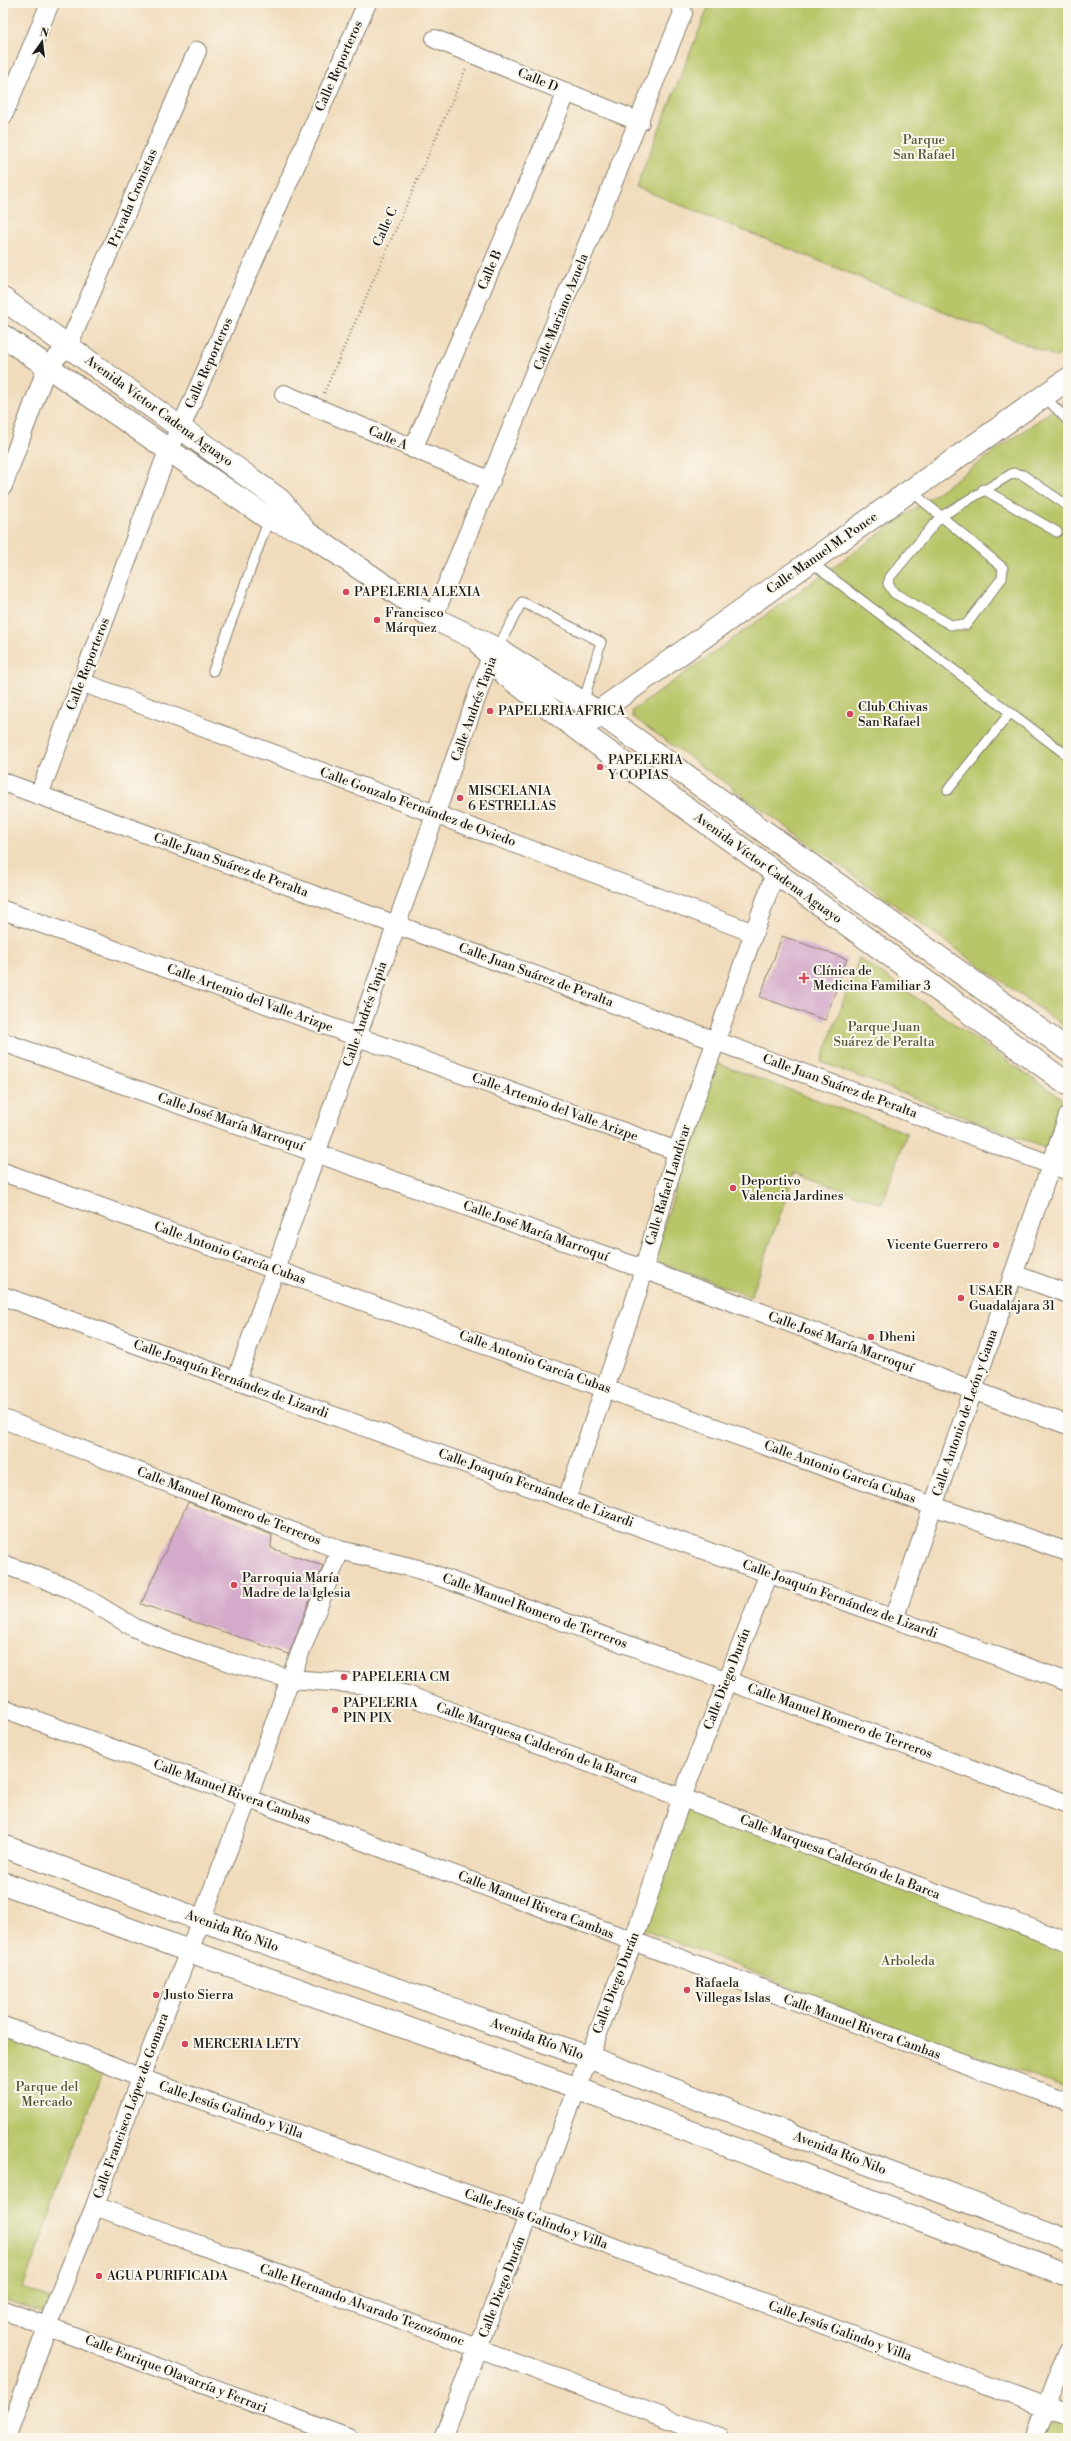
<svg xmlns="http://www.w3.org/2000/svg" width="1071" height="2441" font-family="'Libre Bodoni',serif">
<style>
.green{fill:#b8c567;stroke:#6a7042}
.building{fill:#d4aacb}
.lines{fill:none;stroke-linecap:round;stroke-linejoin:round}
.service-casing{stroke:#867c6c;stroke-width:11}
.minor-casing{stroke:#867c6c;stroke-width:20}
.tertiary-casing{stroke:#867c6c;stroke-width:24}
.secondary-casing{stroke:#867c6c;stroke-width:24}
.path{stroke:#867c6c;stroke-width:2.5;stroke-dasharray:1 3;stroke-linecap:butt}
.service{stroke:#fff;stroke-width:9}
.minor{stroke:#fff;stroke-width:18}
.tertiary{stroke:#fff;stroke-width:22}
.secondary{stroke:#fff;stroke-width:22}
.poi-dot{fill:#d1495b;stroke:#fbf7ec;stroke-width:1.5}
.labels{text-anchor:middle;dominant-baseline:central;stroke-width:4;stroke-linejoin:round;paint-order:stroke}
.street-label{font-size:13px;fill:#1c1c1c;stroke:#fbf7ec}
.park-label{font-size:13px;fill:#535736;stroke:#fbf7ec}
.poi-label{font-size:13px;fill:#1c1c1c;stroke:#fbf7ec;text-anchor:start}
</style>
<rect width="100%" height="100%" fill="#fbf7ec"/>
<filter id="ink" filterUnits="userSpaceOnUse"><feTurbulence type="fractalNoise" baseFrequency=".025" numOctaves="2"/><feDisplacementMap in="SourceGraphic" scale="8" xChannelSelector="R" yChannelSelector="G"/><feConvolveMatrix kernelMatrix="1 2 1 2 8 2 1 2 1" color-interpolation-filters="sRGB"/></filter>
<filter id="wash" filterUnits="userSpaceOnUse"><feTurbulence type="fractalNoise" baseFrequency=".012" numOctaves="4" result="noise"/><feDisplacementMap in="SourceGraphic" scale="16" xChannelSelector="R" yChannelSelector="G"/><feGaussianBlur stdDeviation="0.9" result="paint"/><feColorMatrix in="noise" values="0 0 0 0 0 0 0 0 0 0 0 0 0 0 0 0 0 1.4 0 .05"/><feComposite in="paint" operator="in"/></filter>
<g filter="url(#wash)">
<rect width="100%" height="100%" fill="#f0dcbc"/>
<path class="green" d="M710 3H1068V350L1057 357 636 187Z
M1068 399V1029L633 717 632 711Z
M859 958 1064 1100 1045 1148 821 1062Z
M716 1063 907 1133 882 1204 795 1173 751 1297 653 1260Z
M686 1806 1068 1950V2089L889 2026 644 1929Z
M3 2029 105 2065 23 2288 54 2299 48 2315 3 2299Z
M1049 2414 1068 2421V2438H1041Z"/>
<g id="blocks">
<path class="building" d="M782 936 847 959 825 1020 760 997Z
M188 1502 272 1535 271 1548 323 1566 289 1654 141 1604Z"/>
</g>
</g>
<g filter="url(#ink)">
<use href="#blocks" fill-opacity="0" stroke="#867c6c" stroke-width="1"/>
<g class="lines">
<g class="service-casing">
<path id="service" d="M1044 396 1068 421
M983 489 1057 532
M911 491 1003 568 1002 578 966 625H951L894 593 888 584 890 577 940 517 1013 473 1023 475 1068 506
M811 562 1068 756
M497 649 522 602 601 642 583 703
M213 671 269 519
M948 790 1010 713"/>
</g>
<g class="minor-casing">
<path id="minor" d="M435 39 640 122
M3 116 50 3
M284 394 491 481
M413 449 567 92
M3 486 47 367 68 346 197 51
M433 618 683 13 680 3
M81 682 754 933
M3 782 716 1041 1068 1171
M39 795 168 451 181 427 367 3
M3 910 677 1151
M3 1042 643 1269 1068 1425
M3 1172 933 1506 1068 1552
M1013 1274 1068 1294
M3 1296 1068 1682
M236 1381 490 659 497 649
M3 1419 340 1550 418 1569 1068 1804
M567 1499 636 1297 677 1151 775 873
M3 1564 71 1589 135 1628 167 1641 230 1662 290 1679 359 1684 407 1695 1068 1942
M894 1619 1068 1116
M3 1708 1068 2102
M3 2026 106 2063 140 2078 529 2216 1068 2415
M95 2206 719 2438
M3 2310 348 2438
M7 2438 57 2300 95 2206 140 2078 248 1798 290 1679 340 1550
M443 2438 633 1942 682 1797 769 1573
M1034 2438 1068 2351"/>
</g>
<g class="tertiary-casing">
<path id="tertiary" d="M3 299 280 500 306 532
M3 336 269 519 306 532 433 618 497 649 598 712 1068 1050
M482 646 506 675 582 733 1068 1084
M590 722 598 712 1068 379"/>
</g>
<g class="secondary-casing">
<path id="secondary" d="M3 1846 201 1920 588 2057 1068 2240
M3 1883 189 1951 576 2088 1068 2276"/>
</g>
<path class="path" d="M324 393 466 69"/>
<use href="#service" class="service"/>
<use href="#minor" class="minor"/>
<use href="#tertiary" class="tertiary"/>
<use href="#secondary" class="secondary"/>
</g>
</g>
<g class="poi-dot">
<circle cx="346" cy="592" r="4"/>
<circle cx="377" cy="620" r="4"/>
<circle cx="490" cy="711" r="4"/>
<circle cx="850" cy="714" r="4"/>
<circle cx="600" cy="767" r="4"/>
<circle cx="460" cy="798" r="4"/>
<path d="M802 972h4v4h4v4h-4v4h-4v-4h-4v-4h4z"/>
<circle cx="733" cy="1188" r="4"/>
<circle cx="996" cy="1245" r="4"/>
<circle cx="961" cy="1298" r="4"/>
<circle cx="871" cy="1337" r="4"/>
<circle cx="234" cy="1585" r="4"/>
<circle cx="344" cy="1677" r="4"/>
<circle cx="335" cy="1710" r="4"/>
<circle cx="687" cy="1990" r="4"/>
<circle cx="156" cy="1995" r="4"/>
<circle cx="185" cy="2044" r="4"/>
<circle cx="99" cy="2276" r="4"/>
</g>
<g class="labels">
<g class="street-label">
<text transform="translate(339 66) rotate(-66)">Calle Reporteros</text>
<text transform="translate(538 80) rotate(22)">Calle D</text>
<text transform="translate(133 198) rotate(-67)">Privada Cronistas</text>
<text transform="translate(385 227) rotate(-66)">Calle C</text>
<text transform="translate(490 270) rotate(-67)">Calle B</text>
<text transform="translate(561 312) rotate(-68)">Calle Mariano Azuela</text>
<text transform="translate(209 363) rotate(-66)">Calle Reporteros</text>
<text transform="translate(159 411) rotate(36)">Avenida Víctor Cadena Aguayo</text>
<text transform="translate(388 438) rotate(23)">Calle A</text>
<text transform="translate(822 553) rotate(-35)">Calle Manuel M. Ponce</text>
<text transform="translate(88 664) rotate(-69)">Calle Reporteros</text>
<text transform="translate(474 709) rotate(-70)">Calle Andrés Tapia</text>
<text transform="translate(418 807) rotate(20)">Calle Gonzalo Fernández de Oviedo</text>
<text transform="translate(231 865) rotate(20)">Calle Juan Suárez de Peralta</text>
<text transform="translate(768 868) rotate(36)">Avenida Víctor Cadena Aguayo</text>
<text transform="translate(536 975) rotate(20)">Calle Juan Suárez de Peralta</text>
<text transform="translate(250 998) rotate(20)">Calle Artemio del Valle Arizpe</text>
<text transform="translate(365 1014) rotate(-71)">Calle Andrés Tapia</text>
<text transform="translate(840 1086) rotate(20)">Calle Juan Suárez de Peralta</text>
<text transform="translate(555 1107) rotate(20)">Calle Artemio del Valle Arizpe</text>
<text transform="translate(231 1122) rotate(19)">Calle José María Marroquí</text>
<text transform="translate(668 1185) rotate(-73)">Calle Rafael Landívar</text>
<text transform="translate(536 1231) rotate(20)">Calle José María Marroquí</text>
<text transform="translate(230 1253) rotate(20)">Calle Antonio García Cubas</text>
<text transform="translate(841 1342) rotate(20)">Calle José María Marroquí</text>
<text transform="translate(535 1362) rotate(20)">Calle Antonio García Cubas</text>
<text transform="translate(231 1379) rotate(20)">Calle Joaquín Fernández de Lizardi</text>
<text transform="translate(965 1413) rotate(-71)">Calle Antonio de León y Gama</text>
<text transform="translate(840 1472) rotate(20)">Calle Antonio García Cubas</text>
<text transform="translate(536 1488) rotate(20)">Calle Joaquín Fernández de Lizardi</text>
<text transform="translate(229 1506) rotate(21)">Calle Manuel Romero de Terreros</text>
<text transform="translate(840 1599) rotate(20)">Calle Joaquín Fernández de Lizardi</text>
<text transform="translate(535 1611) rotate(20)">Calle Manuel Romero de Terreros</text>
<text transform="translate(727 1679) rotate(-69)">Calle Diego Durán</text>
<text transform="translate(840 1721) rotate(20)">Calle Manuel Romero de Terreros</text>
<text transform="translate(537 1743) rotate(20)">Calle Marquesa Calderón de la Barca</text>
<text transform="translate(232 1792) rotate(20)">Calle Manuel Rivera Cambas</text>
<text transform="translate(840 1857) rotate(21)">Calle Marquesa Calderón de la Barca</text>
<text transform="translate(536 1905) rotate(21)">Calle Manuel Rivera Cambas</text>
<text transform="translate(232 1931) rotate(20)">Avenida Río Nilo</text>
<text transform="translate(616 1983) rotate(-69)">Calle Diego Durán</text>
<text transform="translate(862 2027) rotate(20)">Calle Manuel Rivera Cambas</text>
<text transform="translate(537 2039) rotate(20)">Avenida Río Nilo</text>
<text transform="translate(131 2106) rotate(-70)">Calle Francisco López de Gomara</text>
<text transform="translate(231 2110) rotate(19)">Calle Jesús Galindo y Villa</text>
<text transform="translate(840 2153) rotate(21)">Avenida Río Nilo</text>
<text transform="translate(536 2219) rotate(20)">Calle Jesús Galindo y Villa</text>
<text transform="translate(502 2287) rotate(-69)">Calle Diego Durán</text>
<text transform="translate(362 2305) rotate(20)">Calle Hernando Alvarado Tezozómoc</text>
<text transform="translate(840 2331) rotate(20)">Calle Jesús Galindo y Villa</text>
<text transform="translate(176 2374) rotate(21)">Calle Enrique Olavarría y Ferrari</text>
</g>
<g class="park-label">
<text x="924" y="140">Parque<tspan x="924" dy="15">San Rafael</tspan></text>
<text x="884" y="1027">Parque Juan<tspan x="884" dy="15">Suárez de Peralta</tspan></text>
<text x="908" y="1961">Arboleda</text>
<text x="47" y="2087">Parque del<tspan x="47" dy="15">Mercado</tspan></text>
</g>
<g class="poi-label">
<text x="354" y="592">PAPELERIA ALEXIA</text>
<text x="385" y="613">Francisco<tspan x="385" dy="15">Márquez</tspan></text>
<text x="858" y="707">Club Chivas<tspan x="858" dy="15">San Rafael</tspan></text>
<text x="498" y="711">PAPELERIA AFRICA</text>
<text x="608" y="760">PAPELERIA<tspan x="608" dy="15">Y COPIAS</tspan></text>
<text x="468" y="791">MISCELANIA<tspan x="468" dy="15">6 ESTRELLAS</tspan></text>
<text x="813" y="971">Clínica de<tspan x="813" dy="15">Medicina Familiar 3</tspan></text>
<text x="741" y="1181">Deportivo<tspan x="741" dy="15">Valencia Jardines</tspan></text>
<text x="988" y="1245" text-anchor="end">Vicente Guerrero</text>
<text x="969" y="1291">USAER<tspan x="969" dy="15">Guadalajara 31</tspan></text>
<text x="879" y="1337">Dheni</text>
<text x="242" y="1578">Parroquia María<tspan x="242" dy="15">Madre de la Iglesia</tspan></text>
<text x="352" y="1677">PAPELERIA CM</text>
<text x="343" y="1703">PAPELERIA<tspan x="343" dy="15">PIN PIX</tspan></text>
<text x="695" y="1983">Rafaela<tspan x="695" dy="15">Villegas Islas</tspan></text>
<text x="164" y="1995">Justo Sierra</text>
<text x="193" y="2044">MERCERIA LETY</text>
<text x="107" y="2276">AGUA PURIFICADA</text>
</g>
</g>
<rect width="1071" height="2441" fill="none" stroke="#fbf7ec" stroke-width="16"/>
<g transform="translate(42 42) rotate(14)" stroke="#fbf7ec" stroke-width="3" paint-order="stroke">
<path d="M0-3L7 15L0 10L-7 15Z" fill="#1c1c1c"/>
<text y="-6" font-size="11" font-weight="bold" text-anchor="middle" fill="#1c1c1c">N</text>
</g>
</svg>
